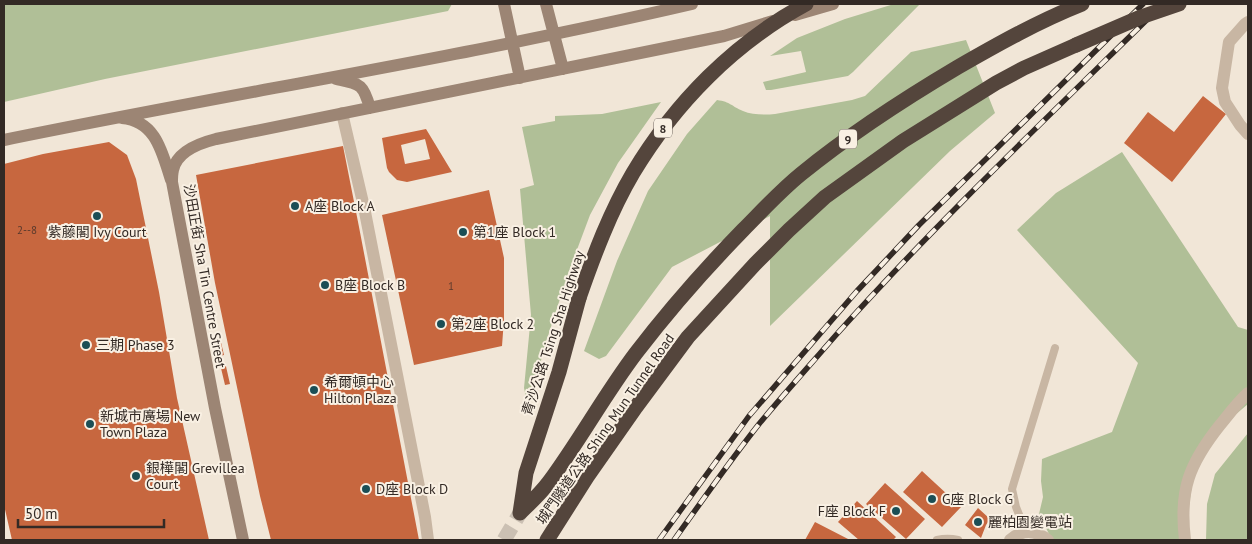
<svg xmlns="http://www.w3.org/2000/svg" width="1252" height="544" font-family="'PT Sans','Noto Sans TC',sans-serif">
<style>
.green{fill:#b0bf97}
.building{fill:#c7673f;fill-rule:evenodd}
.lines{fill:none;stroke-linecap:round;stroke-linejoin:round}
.highway-tunnel{stroke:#cbc0b3;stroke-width:15;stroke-dasharray:15 8;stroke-linecap:butt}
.lane{stroke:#c8b6a3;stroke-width:8}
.street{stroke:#c8b6a3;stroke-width:12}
.secondary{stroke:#9c8574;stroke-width:12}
.highway{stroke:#54453c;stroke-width:15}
.rail-casing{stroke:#332a25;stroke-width:5.5}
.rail{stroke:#f9f0e3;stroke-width:4;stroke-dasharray:11;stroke-linecap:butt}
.highway-bridge{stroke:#54453c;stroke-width:15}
.poi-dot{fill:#1b4e55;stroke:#f9f0e3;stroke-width:2}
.labels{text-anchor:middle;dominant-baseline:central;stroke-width:4;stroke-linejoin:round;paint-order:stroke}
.number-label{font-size:11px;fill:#58392c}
.shield{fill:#f9f0e3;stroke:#6e655e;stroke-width:1}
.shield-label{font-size:12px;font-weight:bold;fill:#332a25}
.poi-label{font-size:14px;fill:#332a25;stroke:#f9f0e3;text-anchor:start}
.street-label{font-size:14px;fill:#332a25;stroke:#f9f0e3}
</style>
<rect width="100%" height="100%" fill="#f1e6d7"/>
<path class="green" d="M4 4H452L448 11 105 79 4 102Z
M894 4H920L853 72 848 76 771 90H766L763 82 806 72 801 51 770 56 797 38 845 19Z
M966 40 995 113 950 151 770 326V216L672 267 606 356 599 359 584 351 617 261 648 191 687 134 717 100C731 102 731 106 743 111 752 115 765 115 775 114L852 100 865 96 911 52Z
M661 102 618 163 590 215 569 271 548 336 528 406 524 388 531 315 520 189 534 185 522 127 555 121V116L602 114Z
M1122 152 1238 327 1248 330V404L1235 415 1195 464 1184 540H1052L1039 514 1043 497 1041 481 1042 459 1112 432 1138 363 1017 230 1056 193Z
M1248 433V540H1206L1207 504 1215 474Z"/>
<path class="building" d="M1203 96 1226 114 1172 182 1124 143 1148 112 1174 132Z
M426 129 452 172 407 182 397 180 389 172 387 168 382 138ZM425 139 430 159 405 164 401 145Z
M109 142 127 155 136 179 159 292 177 398 209 540H12L4 505V164L43 154Z
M343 146 359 227 419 540H271L260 496 215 283 196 175Z
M489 190 504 258V319L502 346 414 365 382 215Z
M219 334 224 355 219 356 214 335Z
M225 362 230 384 225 385 220 364Z
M922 471 961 507 942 527 903 492Z
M885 483 925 519 906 539 866 504Z
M857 501 896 537 893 540H859L838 522Z
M978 508 990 519 986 525 981 538 965 525Z
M815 522 850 540H805Z"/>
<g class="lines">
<path class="highway-tunnel" d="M504 540 520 513"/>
<path class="lane" d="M1026 532 1016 507 1012 489 1055 348
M937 540C945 538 950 538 958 540"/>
<path class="street" d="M1248 22 1245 24 1229 42 1222 88 1225 102 1240 125 1248 134
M342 113 364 207 425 517 428 540
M1010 540C1022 529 1036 530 1048 540
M1185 540C1179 490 1189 464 1220 425 1229 414 1237 403 1248 393"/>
<path class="secondary" d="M504 4 520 78
M546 4 563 69
M795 15 833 4
M336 79C360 84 363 83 370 108
M122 118C156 121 162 152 171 180
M4 140C233 93 464 57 692 4
M243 540 215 408 172 182C172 178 172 174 173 170 177 151 200 143 216 139L724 36 773 21"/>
<path class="highway" d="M520 513C530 503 541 493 549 482 580 440 605 394 636 353 669 310 705 269 743 230 762 211 780 191 801 174 850 134 904 99 958 67 998 44 1039 21 1082 4
M520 513 526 473 559 372 579 298
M547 540 587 477 636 407 688 337 755 264 789 230 825 197 903 141 996 83 1024 68 1076 45"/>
<g class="rail-casing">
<path id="rail" d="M659 540 749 416 857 291 919 225 1143 4
M674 540C702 501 729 462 759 424 784 394 810 365 836 335 939 220 1052 113 1163 4"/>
</g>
<use href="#rail" class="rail"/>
<path class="highway-bridge" d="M1076 45 1141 17 1179 4
M579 298C594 255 610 212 633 173 675 103 734 43 806 4"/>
</g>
<g class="poi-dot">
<circle cx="295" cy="206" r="5"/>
<circle cx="97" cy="216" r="5"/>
<circle cx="463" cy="232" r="5"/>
<circle cx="325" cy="285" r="5"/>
<circle cx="441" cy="324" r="5"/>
<circle cx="86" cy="345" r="5"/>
<circle cx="314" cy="390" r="5"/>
<circle cx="90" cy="424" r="5"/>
<circle cx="136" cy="476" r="5"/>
<circle cx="366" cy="489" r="5"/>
<circle cx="932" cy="499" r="5"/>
<circle cx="896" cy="511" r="5"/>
<circle cx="978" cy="522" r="5"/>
</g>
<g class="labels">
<g class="number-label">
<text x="27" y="230">2--8</text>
<text x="451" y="286">1</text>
</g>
<g class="shield">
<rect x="654" y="118.5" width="18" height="19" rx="4"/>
<rect x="839" y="129.5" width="18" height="19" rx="4"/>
</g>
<g class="shield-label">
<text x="663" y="128">8</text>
<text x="848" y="139">9</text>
</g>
<g class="poi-label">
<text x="305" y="206">A座 Block A</text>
<text x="97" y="232" text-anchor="middle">紫藤閣 Ivy Court</text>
<text x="473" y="232">第1座 Block 1</text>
<text x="335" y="285">B座 Block B</text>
<text x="451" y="324">第2座 Block 2</text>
<text x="96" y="345">三期 Phase 3</text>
<text x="324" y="382">希爾頓中心<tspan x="324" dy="16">Hilton Plaza</tspan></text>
<text x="100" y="416">新城市廣場 New<tspan x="100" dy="16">Town Plaza</tspan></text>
<text x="146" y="468">銀樺閣 Grevillea<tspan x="146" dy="16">Court</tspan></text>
<text x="376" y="489">D座 Block D</text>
<text x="942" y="499">G座 Block G</text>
<text x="886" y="511" text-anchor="end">F座 Block F</text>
<text x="988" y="522">麗柏園變電站</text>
</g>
<g class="street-label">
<text transform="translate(205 276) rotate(80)">沙田正街 Sha Tin Centre Street</text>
<text transform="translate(553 333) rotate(-72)">青沙公路 Tsing Sha Highway</text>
<text transform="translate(605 429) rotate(-55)">城門隧道公路 Shing Mun Tunnel Road</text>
</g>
</g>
<rect width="1252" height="544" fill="none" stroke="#332a25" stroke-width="10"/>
<path d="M18 519v8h146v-8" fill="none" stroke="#332a25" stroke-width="2.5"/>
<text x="25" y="519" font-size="15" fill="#332a25" stroke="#f9f0e3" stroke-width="4" paint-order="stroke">50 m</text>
</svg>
